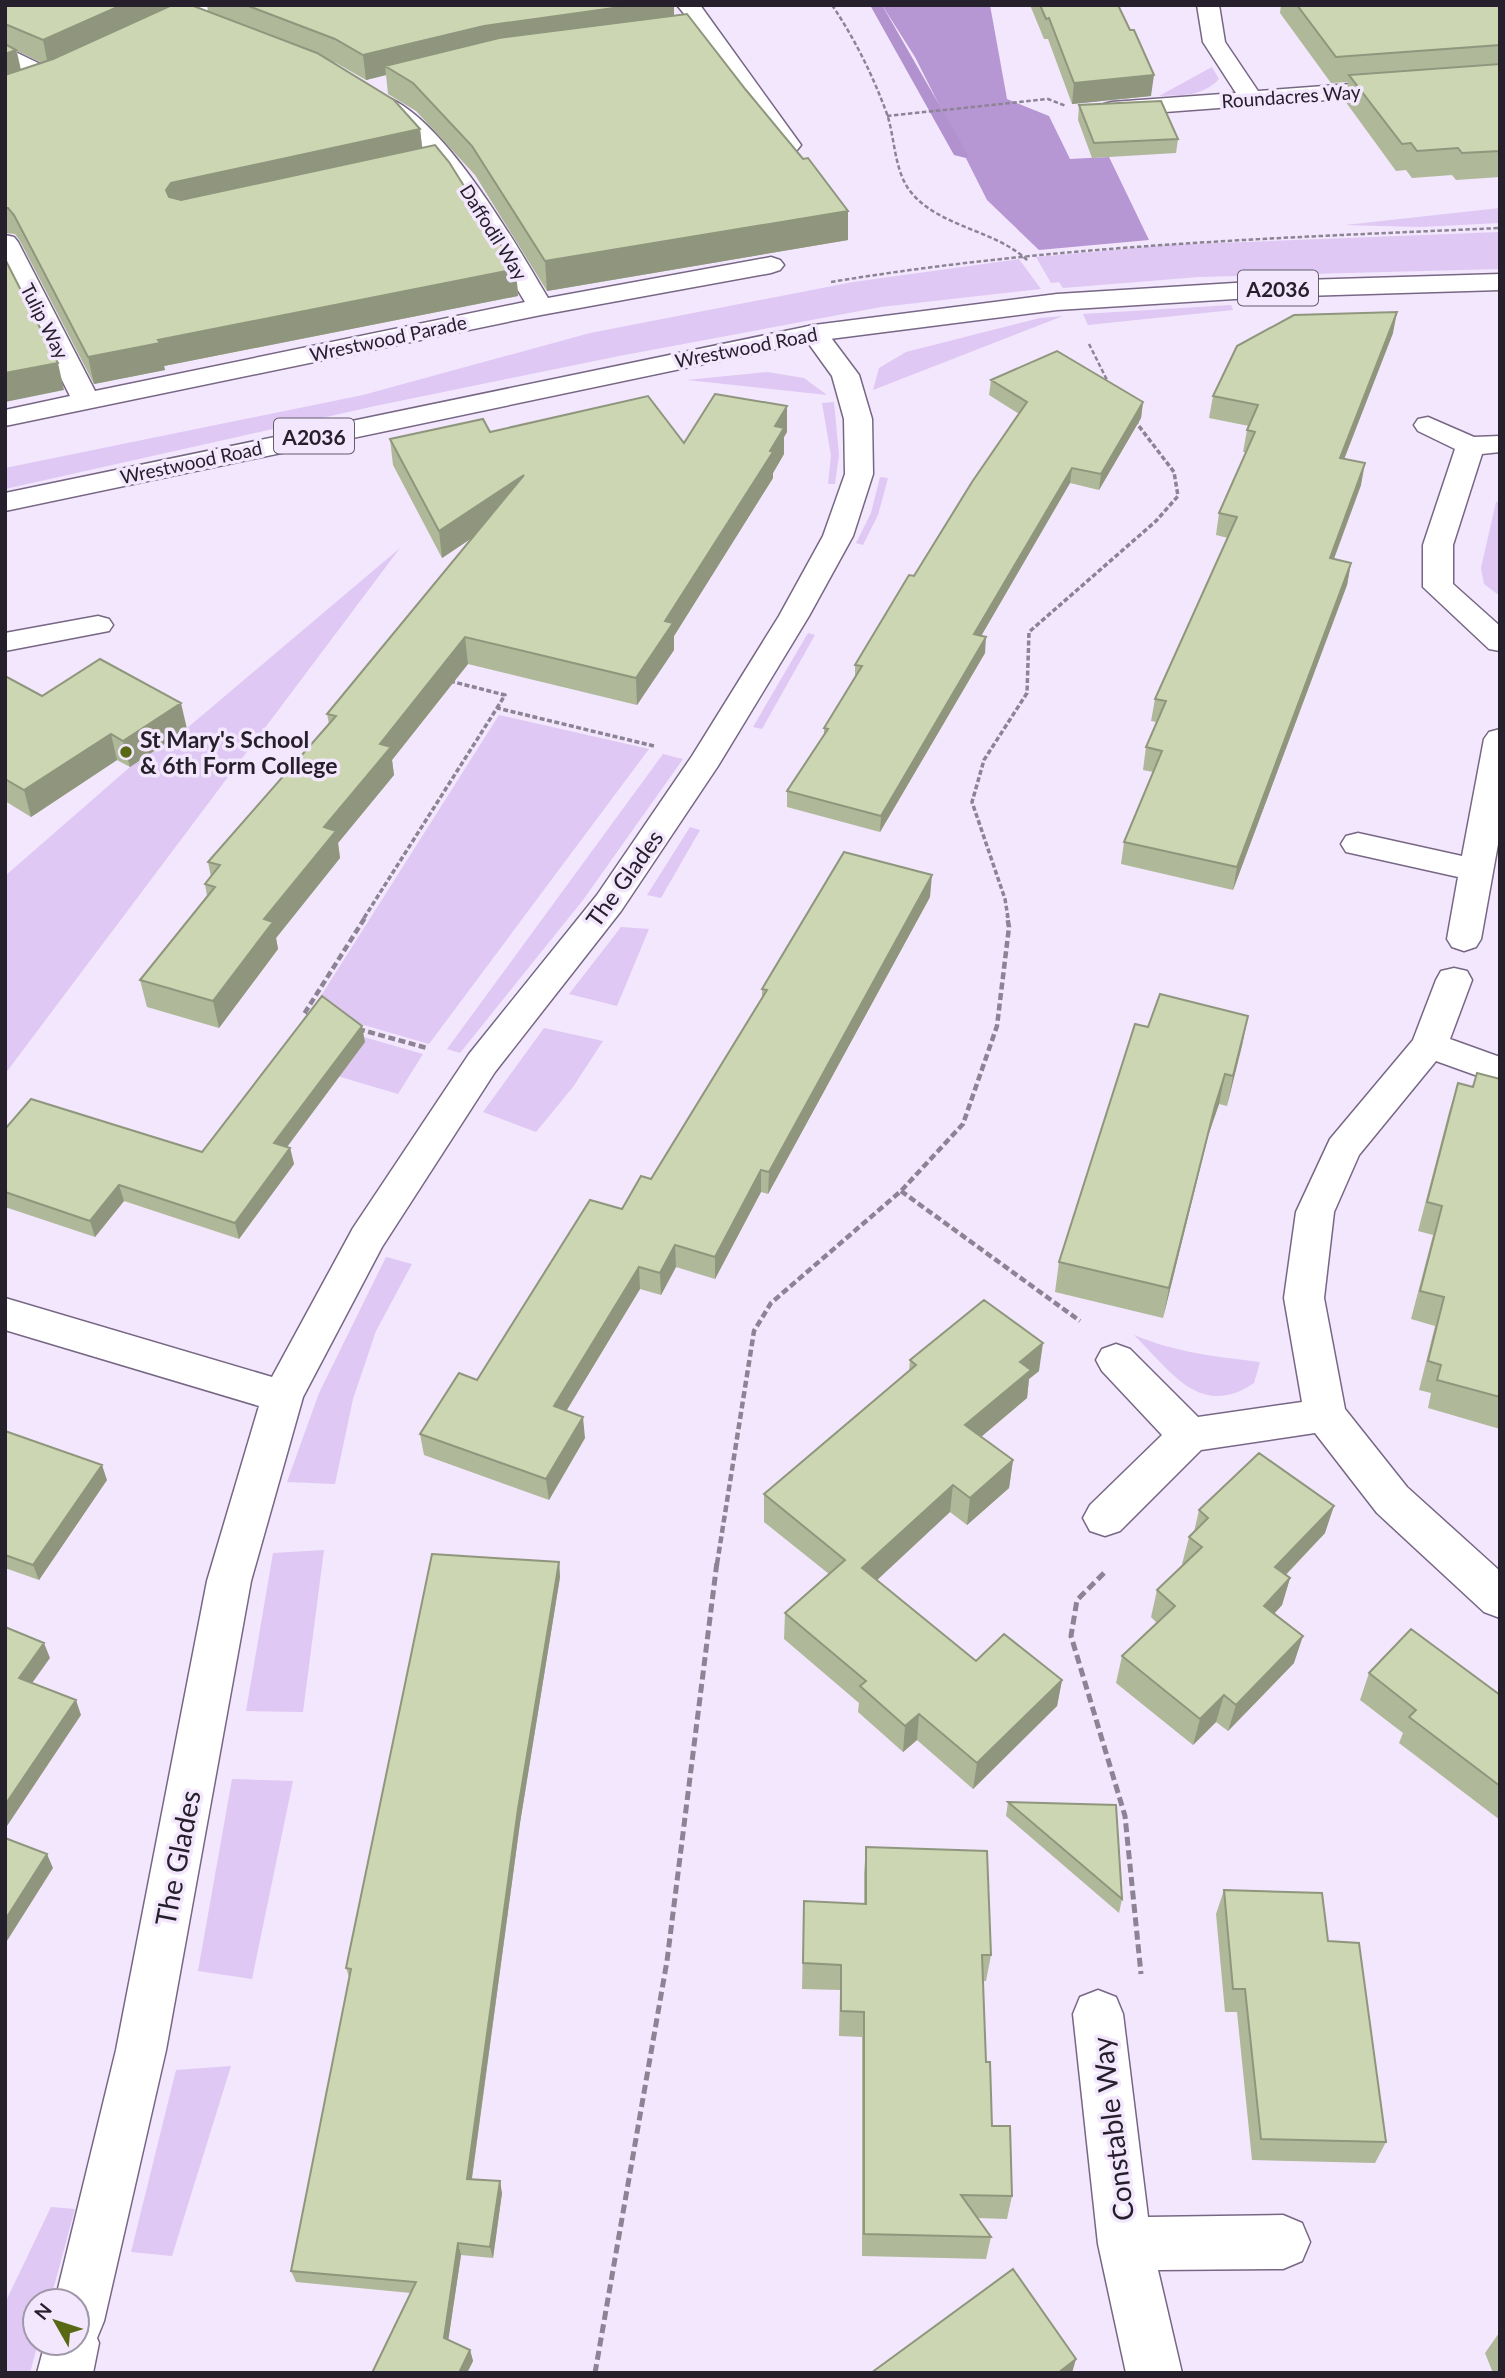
<svg xmlns="http://www.w3.org/2000/svg" width="1505" height="2378" font-family="Lato,sans-serif">
<style>
.green{fill:#dfc8f4}
.forest{fill:#b796d4}
.lines{fill:none;stroke-linecap:round;stroke-linejoin:round}
.stream{fill:#b191ce;fill-rule:evenodd}
.minor-casing{stroke:#776785;stroke-width:3}
.major-casing{stroke:#776785;stroke-width:3}
.path-far3{stroke:#8c8494;stroke-width:2.5;stroke-dasharray:4.5 2.5;stroke-linecap:butt}
.path-far2{stroke:#8c8494;stroke-width:3.5;stroke-dasharray:5 2.5;stroke-linecap:butt}
.path-far1{stroke:#8c8494;stroke-width:4.5;stroke-dasharray:7 3.5;stroke-linecap:butt}
.path{stroke:#8c8494;stroke-width:5;stroke-dasharray:9 4.5;stroke-linecap:butt}
.minor{fill:#fff;fill-rule:evenodd}
.major{fill:#fff;fill-rule:evenodd}
.wall{fill:#afb899;fill-rule:evenodd}
.shaded-wall{fill:#8f967d}
.building{fill:#ccd6b2;stroke:#8f967d;stroke-width:2}
.poi-dot{fill:#596913;stroke:#f2e7fc;stroke-width:2.5}
.labels{text-anchor:middle;dominant-baseline:central;stroke-width:7;stroke-linejoin:round;paint-order:stroke}
.far-street-label{font-size:19px;fill:#26202c;stroke:#f2e7fc}
.shield{fill:#f2e7fc;stroke:#635c6a;stroke-width:2}
.shield-label{font-size:21px;font-weight:bold;fill:#26202c}
.poi-label{font-size:23px;font-weight:bold;fill:#26202c;stroke:#f2e7fc;text-anchor:start}
.street-label{font-size:23px;fill:#26202c;stroke:#f2e7fc}
.near-street-label{font-size:28px;fill:#26202c;stroke:#f2e7fc}
</style>
<rect width="100%" height="100%" fill="#f2e7fc"/>
<path class="green" d="M1212 67 1219 79C1202 97 1182 95 1159 96Z
M1500 208V223L1420 227 1345 225Z
M1500 232V269L1199 277 1063 288 1059 282 1051 283 1036 257 1167 245Z
M1019 259 1041 289 881 307 619 356 375 406 5 489V468L363 395 590 333 853 282Z
M1231 305 1233 310 1088 325 1083 314Z
M1063 316 873 390 879 368 906 352 1040 318Z
M767 372 804 378 827 395 687 380Z
M834 402 839 455 835 484H828L831 456 822 403Z
M880 477 888 478 878 515 863 545 856 543 871 513Z
M1500 501V596L1484 584 1481 568 1496 502Z
M400 548 5 1074V876L130 767 186 729Z
M808 633 815 635 762 729 753 727Z
M499 715 649 749 429 1044 312 1010Z
M663 754 683 759 583 900 460 1053 447 1049Z
M690 827 700 830 661 898 647 895Z
M621 927 649 929 617 1006 569 994Z
M304 1020 423 1054 398 1094 280 1059Z
M544 1028 603 1041 573 1087 536 1132 483 1112Z
M386 1257 412 1264 376 1331 353 1399 335 1484 287 1482 319 1393Z
M1134 1335C1174 1352 1217 1357 1260 1362L1254 1383C1200 1420 1170 1370 1134 1335Z
M324 1550 303 1712 246 1711 273 1553Z
M232 1779 293 1781 252 1979 198 1971Z
M231 2066 172 2256 131 2252 176 2070Z
M51 2207 75 2209 50 2301H35V2343H38L30 2373H5V2303Z"/>
<path class="forest" d="M882 5H990L1007 99 1049 116 1070 159 1109 157 1149 240 1039 250 987 200 915 57Z"/>
<g class="lines">
<path class="stream" d="M870 5H882L968 155 966 158 954 155Z"/>
<g class="minor-casing">
<path id="minor" d="M189 5H217L161 37H145L142 32 145 27Z
M677 5H700L801 145 797 150H781L703 37 649 45 641 43 638 38 641 33 693 25Z
M1197 5H1219L1225 42 1258 91 1500 73V87L1112 116 1104 114 1100 109 1104 104 1112 102 1236 93 1203 42Z
M5 47 57 72 60 77 57 82H41L5 63Z
M380 95C440 110 517 246 548 298L771 257 780 260 784 265 780 270 771 273 541 315 5 426V410L70 396 5 267V235L14 237 18 242 95 391 525 302 477 222 443 173 422 148 368 102 372 97Z
M814 325 823 327 859 375 872 419 873 474 853 536 809 616 718 766 621 911 495 1072 382 1247 303 1397 251 1581 166 2050 104 2321 97 2338 99 2343 93 2373H37L45 2343H77V2301H55L116 2050 207 1581 259 1406 5 1330V1298L272 1377 353 1228 469 1054 597 895 692 756 779 616 823 536 845 474 844 419 832 376 801 333 805 327Z
M1428 417 1474 437 1500 436V452L1482 454 1453 545V584L1500 626V651L1489 649 1423 587V545L1455 449 1418 431 1414 425 1418 419Z
M98 616 109 619 113 625 109 631 5 651V633Z
M1500 729V833L1481 939 1476 947 1464 951 1452 947 1447 939 1458 877 1346 852 1341 844 1346 836 1358 833 1462 856 1484 739 1489 732Z
M1454 968 1467 971 1472 980 1450 1039 1500 1057V1084L1436 1061 1359 1155 1334 1212 1324 1298 1345 1409 1407 1487 1500 1571V1618L1484 1612 1377 1513 1315 1433 1201 1450 1120 1531 1105 1536 1090 1531 1083 1518 1090 1505 1162 1435 1102 1371 1096 1360 1102 1349 1116 1344 1130 1349 1198 1417 1302 1402 1284 1298 1296 1212 1330 1139 1413 1040 1436 980 1441 971Z
M1098 1990 1116 1997 1123 2014 1148 2217 1283 2215 1302 2223 1310 2242 1302 2261 1283 2269 1158 2270 1182 2373H1126L1098 2244 1073 2014 1080 1997Z"/>
</g>
<g class="major-casing">
<path id="major" d="M1500 274V290L1267 297 1057 310 814 341 5 511V493L814 325 1057 294 1267 281Z"/>
</g>
<path class="path-far3" d="M832 5C855 39 873 76 887 114 895 138 894 170 910 191 939 228 995 229 1028 261
M887 116 1048 99 1066 106
M831 282C1053 245 1276 238 1500 228
M1089 344 1110 386"/>
<path class="path-far2" d="M450 681 505 695 497 708
M364 918 497 708 654 746
M1008 918 1005 899 972 802 984 760 1027 693 1029 632 1156 521 1178 496 1174 472 1135 421"/>
<path class="path-far1" d="M313 1017 304 1014 366 916
M358 1029 427 1048
M901 1191 1080 1321
M717 1564 754 1331 771 1303 901 1191 963 1124 997 1026 1009 927 1007 916"/>
<path class="path" d="M1104 1573 1077 1600 1071 1636 1125 1816 1141 1974
M595 2373 667 1961 717 1562"/>
<use href="#minor" class="minor"/>
<use href="#major" class="major"/>
</g>
<path class="wall" d="M5 5 208 12 207 5H674V15L746 90 803 159 848 211V240L547 291 475 175 416 111 388 94 386 75 366 80 338 64 326 59 420 129 422 148 516 269 518 296 164 366 165 370 94 384 20 241 15 234 5 233ZM17 51 42 63 21 70Z
M1030 5H1118L1151 96 1072 104 1048 39H1044Z
M1281 5H1500V177L1456 180 1452 175 1412 178 1406 170 1396 171 1345 101 1348 82 1331 83 1280 13Z
M1079 105 1178 139 1176 153 1092 158 1078 120Z
M1393 333 1344 459 1361 485 1334 559 1351 563 1347 585 1233 890 1121 864 1124 842 1153 772 1143 770 1146 747 1157 722 1151 721 1155 699 1228 538 1216 535 1219 513 1246 452H1243L1247 430 1249 426 1209 418 1213 396Z
M991 380 1143 402 1141 418 1099 490 1070 483 981 636 985 653 880 832 787 807V791L824 735V728L855 677V665L1019 414 989 395Z
M490 432 684 443 787 432 784 437V454L773 473V478L674 636V650L637 705 468 664 392 760 394 775 338 843 340 858 276 938 278 949 219 1028 147 1007 140 980 207 896 205 884 211 877 208 862 329 724 327 714 473 537 442 558 393 465 390 439Z
M5 676 42 696 187 729 130 767 117 760 31 817 5 801Z
M930 897 768 1194 761 1192 715 1279 676 1267 661 1295 640 1289 566 1411 585 1438 549 1500 424 1455 420 1434 477 1380 622 1209 651 1179 762 998V989Z
M1248 1016 1227 1106 1219 1104 1208 1136 1163 1318 1055 1292 1059 1262 1148 1027Z
M365 1042 287 1147 290 1148 294 1164 239 1239 124 1201 95 1237 5 1207V1129L202 1152Z
M1477 1073 1500 1079V1429L1428 1408 1431 1393 1419 1390 1435 1326 1411 1319 1433 1235 1418 1231 1449 1112 1458 1083 1472 1087Z
M910 1360 1039 1371 1029 1379 1027 1398 981 1437 1013 1460 1009 1488 967 1525 950 1512 877 1580 976 1661 1062 1680 1057 1706 973 1789 917 1740 903 1752 858 1712 859 1703 784 1639 785 1613 829 1574 764 1522V1494L909 1371Z
M5 1431 107 1480 39 1580 5 1568Z
M1199 1510 1325 1533 1286 1575 1290 1578 1282 1605 1274 1614 1294 1663 1228 1731 1216 1722 1193 1745 1116 1683 1122 1656 1157 1623 1151 1617 1157 1590 1183 1565 1182 1564 1189 1537 1194 1532Z
M559 1562 560 1577 520 1823 472 2179 502 2193 493 2258 461 2255 448 2340 470 2350 473 2361 467 2373H372L411 2293 296 2282 291 2271 349 1977 346 1968Z
M1369 1673 1500 1695V1820L1399 1743 1403 1733 1360 1700Z
M1008 1802 1122 1899 1119 1913 1006 1816Z
M866 1847 991 1955 986 1981H983L986 2062 992 2126 1012 2196 1007 2219 977 2218 991 2237 986 2259 862 2256V2037L839 2036 840 1990 802 1989 804 1901 864 1904V1874Z
M1224 1890 1386 2142 1375 2163 1252 2160 1237 2012H1225L1216 1914Z
M1499 2333H1500V2373H1493L1485 2353Z"/>
<path class="shaded-wall" d="M122 5H181L48 65 43 40Z
M635 5H674V25L385 66 386 75 366 80 363 55 484 26Z
M16 50 22 75 5 81V54Z
M1154 75 1151 96 1072 104 1074 83Z
M420 129 423 154 171 216 166 190 171 183Z
M848 211V240L547 291 545 261Z
M516 269 518 296 164 366 165 370 94 384 88 357 158 340Z
M1397 312 1393 333 1336 480 1340 458Z
M58 363 64 390 5 402V373Z
M1143 402 1141 418 1099 490 1101 474Z
M787 406V432L784 437V454L773 473V478L674 636V650L637 705 636 678 665 621 775 426Z
M1365 463 1361 485 1326 580 1330 558Z
M1072 468 1070 483 973 650 974 634Z
M524 475 526 502 442 558 439 531Z
M1351 563 1347 585 1233 890 1237 867Z
M465 637 468 664 392 760 394 775 338 843 340 858 276 938 278 949 219 1028 213 1001 264 919 324 827 380 744Z
M986 637 985 653 880 832 881 816Z
M181 703 187 729 130 767 123 741Z
M111 734 117 760 31 817 24 790Z
M932 875 930 897 768 1194 769 1172Z
M1248 1016 1242 1046 1227 1106 1233 1076Z
M362 1026 365 1042 278 1159 274 1143Z
M1225 1074 1219 1104 1208 1136 1163 1318 1169 1288 1215 1106Z
M290 1148 294 1164 239 1239 235 1223Z
M761 1170V1192L715 1279V1257Z
M119 1185 124 1201 95 1237 90 1221Z
M675 1245 676 1267 661 1295 660 1273Z
M639 1267 640 1289 556 1428 554 1406Z
M1043 1343 1039 1371 1029 1379 1027 1398 962 1453 965 1425 1020 1362Z
M583 1417 585 1438 549 1500 546 1479Z
M1013 1460 1009 1488 967 1525 970 1498Z
M102 1465 107 1480 39 1580 33 1565Z
M953 1485 950 1512 861 1595 862 1568Z
M1334 1506 1325 1533 1267 1594 1275 1567Z
M559 1562 560 1577 520 1823 470 2191 467 2179 518 1809Z
M1290 1578 1282 1605 1256 1633 1264 1606Z
M1303 1636 1294 1663 1228 1731 1236 1705Z
M44 1643 50 1658 25 1693 19 1678Z
M1062 1680 1057 1706 973 1789 977 1763Z
M1224 1695 1216 1722 1193 1745 1200 1719Z
M76 1700 81 1715 5 1829V1805Z
M919 1714 917 1740 903 1752 905 1726Z
M47 1854 53 1868 5 1944V1920Z
M500 2181 502 2193 493 2258 490 2247Z
M458 2243 461 2255 447 2349 444 2338Z
M470 2350 473 2361 467 2373H459Z
M1076 2359 1072 2373H1058Z"/>
<path class="building" d="M5 5H122L43 40 5 24Z
M172 5H191L317 53 394 100 420 129 171 183 166 190 169 197 181 200 435 145 449 162 516 269 158 340 160 343 88 357 14 215 8 208H5V75L53 59Z
M246 5H635L484 26 363 55 335 39Z
M1040 5H1118L1130 30H1134L1154 75 1074 83 1049 18 1046 19Z
M1297 5H1500V45L1336 57Z
M687 14 746 90 803 159 808 158 848 211 545 261 472 146 413 83 385 66 499 38Z
M5 44 16 50 5 54Z
M1500 64V151L1462 153 1458 148 1417 151 1411 143 1402 144 1349 75Z
M1161 101 1178 139 1094 143 1079 105Z
M5 259 58 363 5 373Z
M1397 312 1340 458 1365 463 1330 558 1351 563 1237 867 1124 842 1162 751 1146 747 1166 701 1155 699 1237 517 1219 513 1255 432 1247 430 1258 405 1213 396 1237 346 1294 315Z
M1057 351 1143 402 1101 474 1072 468 974 634 986 637 881 816 787 791 828 729 824 728 862 666 855 665 909 575 914 576 972 482 1027 402 991 380Z
M715 394 787 406 775 426 784 428 770 451 773 452 665 621 673 623 636 678 465 637 380 744 391 747 324 827 336 831 264 919 273 922 213 1001 140 980 215 887 205 884 220 865 208 862 336 716 327 714 524 475 439 531 390 439 483 419 490 432 648 396 684 443Z
M100 659 181 703 123 741 111 734 24 790 5 779V676L42 696Z
M844 852 932 875 769 1172 761 1170 715 1257 675 1245 660 1273 639 1267 554 1406 583 1417 546 1479 420 1434 459 1373 477 1380 590 1200 622 1209 641 1176 651 1179 767 990 762 989Z
M1160 994 1248 1016 1233 1076 1225 1074 1215 1106 1169 1288 1059 1262 1135 1024 1148 1027Z
M322 996 362 1026 274 1143 290 1148 235 1223 119 1185 90 1221 5 1192V1129L31 1099 202 1152Z
M1477 1073 1500 1079V1397L1437 1380 1441 1365 1428 1361 1444 1297 1420 1291 1442 1206 1427 1202 1458 1083 1473 1087Z
M984 1300 1043 1343 1020 1362 1031 1370 965 1425 1013 1460 970 1498 953 1485 862 1568 976 1661 1004 1634 1062 1680 977 1763 919 1714 905 1726 860 1686 866 1681 785 1613 845 1560 764 1494 916 1365 910 1360Z
M5 1431 102 1465 33 1565 5 1555Z
M1259 1453 1334 1506 1275 1567 1290 1578 1264 1606 1303 1636 1236 1705 1224 1695 1200 1719 1122 1656 1175 1606 1157 1590 1202 1547 1189 1537 1208 1518 1199 1510Z
M432 1554 559 1562 518 1809 467 2179 500 2181 490 2247 458 2243 444 2338 470 2350 459 2373H372L416 2282 291 2271 351 1969 346 1968Z
M5 1627 44 1643 19 1678 76 1700 5 1805Z
M1411 1629 1500 1695V1786L1409 1717 1416 1710 1369 1673Z
M1008 1802 1116 1805 1122 1899Z
M5 1838 47 1854 5 1920Z
M866 1847 987 1851 991 1955H982L986 2062H990L992 2126H1010L1012 2196 961 2195 991 2237 864 2234V2012L841 2011V1965L803 1963 804 1901 866 1904Z
M1224 1890 1322 1893 1328 1941 1359 1943 1386 2142 1261 2139 1245 1989H1233Z
M1013 2269 1076 2359 1058 2373H871Z"/>
<circle class="poi-dot" cx="126" cy="752" r="7"/>
<g class="labels">
<g class="far-street-label">
<text transform="translate(1291 96) rotate(-4)">Roundacres Way</text>
<text transform="translate(494 232) rotate(58)">Daffodil Way</text>
<text transform="translate(45 321) rotate(63)">Tulip Way</text>
<text transform="translate(388 338) rotate(-12)">Wrestwood Parade</text>
<text transform="translate(746 347) rotate(-11)">Wrestwood Road</text>
<text transform="translate(191 462) rotate(-12)">Wrestwood Road</text>
</g>
<g class="shield">
<rect x="1238" y="270.5" width="80" height="35" rx="5"/>
<rect x="274" y="418.5" width="80" height="35" rx="5"/>
</g>
<g class="shield-label">
<text x="1278" y="288">A2036</text>
<text x="314" y="436">A2036</text>
</g>
<g class="poi-label">
<text x="140" y="739">St Mary's School<tspan x="140" dy="26">&amp; 6th Form College</tspan></text>
</g>
<g class="street-label">
<text transform="translate(624 878) rotate(-54)">The Glades</text>
</g>
<g class="near-street-label">
<text transform="translate(177 1858) rotate(-79)">The Glades</text>
<text transform="translate(1112 2129) rotate(-97)">Constable Way</text>
</g>
</g>
<rect width="1505" height="2378" fill="none" stroke="#26202c" stroke-width="14"/>
<g transform="translate(56 2322) rotate(309)"><circle r="33" fill="#f2e7fc" stroke="#a097a9" stroke-width="2"/>
<path d="M0-5L12 26L0 18L-12 26Z" fill="#596913"/>
<text y="-10" font-size="19" font-weight="bold" text-anchor="middle" fill="#26202c">N</text>
</g>
</svg>
